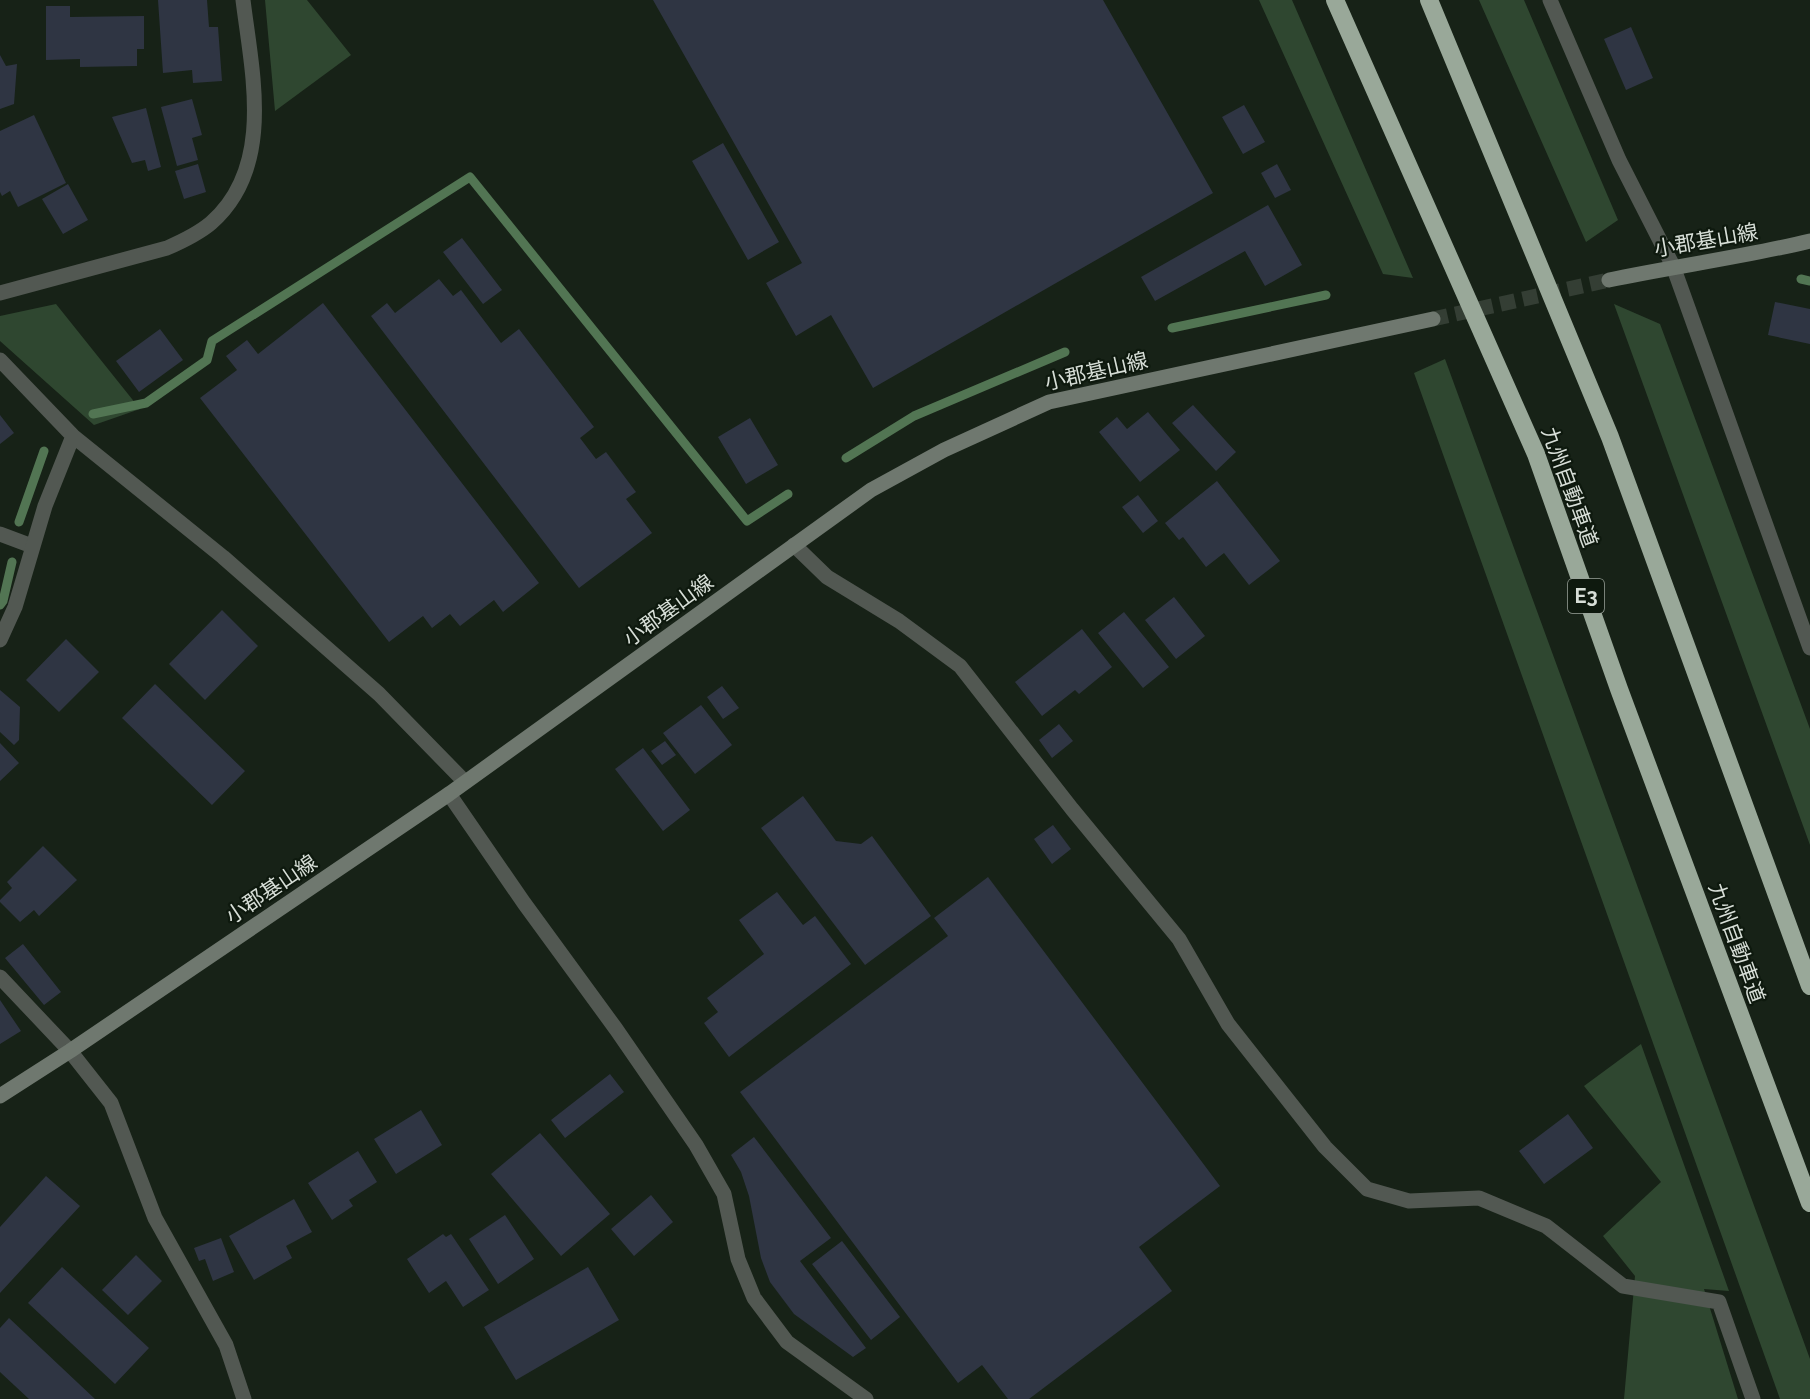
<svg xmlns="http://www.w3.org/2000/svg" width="1810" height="1399" font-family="Raleway,'Noto Sans JP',sans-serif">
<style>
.green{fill:#2f4730}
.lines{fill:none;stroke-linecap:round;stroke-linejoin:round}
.stream{stroke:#527553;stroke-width:9}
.building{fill:#2f3543}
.secondary-tunnel{stroke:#343e34;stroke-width:15;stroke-dasharray:15 8;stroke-linecap:butt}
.service{stroke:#525852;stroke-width:15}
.minor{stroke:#525852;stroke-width:15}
.tertiary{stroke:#525852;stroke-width:15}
.secondary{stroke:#6f786f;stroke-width:15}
.motorway{stroke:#99a899;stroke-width:18}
.labels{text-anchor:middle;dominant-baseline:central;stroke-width:4.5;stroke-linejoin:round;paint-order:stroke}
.shield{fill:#0e190e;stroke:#9ba39b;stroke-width:1.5}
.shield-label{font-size:20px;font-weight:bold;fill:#d7ded7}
.street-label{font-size:21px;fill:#d7ded7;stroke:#0e190e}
</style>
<rect width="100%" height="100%" fill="#172217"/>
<path class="green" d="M265 0H307L351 55 275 111Z
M1259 0H1292L1413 278 1383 274Z
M1479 0H1524L1618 220 1586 242Z
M56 304 140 409 94 425 0 341V316Z
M1614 304 1660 324 1810 729V845Z
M1445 359 1810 1359V1399H1780L1414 373Z
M1641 1044 1729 1291 1704 1289 1738 1399H1624L1635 1276 1603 1236 1661 1182 1584 1086Z"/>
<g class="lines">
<path class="stream" d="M1801 279 1810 281
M1172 328 1326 295
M93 414 146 403 207 360 212 341 470 177 747 521 788 494
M846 458 914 416 1065 352
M19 522 44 451
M0 605 3 601 12 562"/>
</g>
<path class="building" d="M158 0H207L209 27H218L222 81 193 83 192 70 163 73Z
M653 0H1103L1213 193 873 388 831 315 796 336 766 283 802 263Z
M46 6H70V17L144 16V49H137V66L80 67V59L46 60Z
M1631 27 1653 78 1626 90 1604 39Z
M0 55 6 66 17 64 14 104 0 109Z
M192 99 202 135 192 138 198 160 177 166 161 107Z
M1244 105 1265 142 1243 154 1222 117Z
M146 108 161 167 148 171 145 160 132 163 112 117Z
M34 115 66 183 18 207 10 191 2 196 0 192V131Z
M723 143 779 242 748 260 692 161Z
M198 164 206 192 184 199 175 171Z
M1277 164 1291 190 1275 198 1261 173Z
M68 184 88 220 63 234 42 199Z
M1268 205 1302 265 1265 286 1245 251 1155 301 1141 277Z
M462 238 502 290 483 304 443 252Z
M439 279 453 296 461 290 501 343 519 329 594 427 580 438 596 459 606 452 636 492 626 499 652 533 579 588 371 316 387 303 395 313Z
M1775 302 1810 309V344L1768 335Z
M323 303 539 583 503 612 494 600 460 626 450 614 432 628 423 616 389 642 200 398 237 370 226 356 247 340 258 354Z
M160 329 183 360 139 392 116 361Z
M1193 405 1236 452 1216 471 1172 423Z
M1148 412 1180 450 1140 482 1099 432 1117 417 1127 429Z
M0 415 14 433 0 444Z
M750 418 778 465 746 484 718 437Z
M1217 481 1280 561 1249 585 1224 553 1206 567 1183 537 1179 540 1165 523Z
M1138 495 1158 521 1143 533 1122 507Z
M1174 597 1205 636 1176 659 1145 620Z
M222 610 258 646 205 700 169 664Z
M1124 612 1169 667 1143 688 1098 633Z
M1082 629 1112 667 1079 694 1075 690 1042 716 1015 682Z
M66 639 99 672 59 712 26 680Z
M155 684 245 771 212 805 122 718Z
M722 686 739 708 723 719 707 697Z
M0 690 20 707 19 740 14 745 0 732Z
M701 705 732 745 695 774 663 733Z
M1059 724 1073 741 1052 758 1039 740Z
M665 741 676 755 662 765 651 751Z
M0 743 19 763 0 781Z
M643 748 690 810 663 831 615 769Z
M803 796 836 841 861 844 872 836 931 916 865 965 761 828Z
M1053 825 1071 849 1052 864 1034 839Z
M43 846 77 880 39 916 34 910 20 922 0 902V900L12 888 7 882Z
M988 877 1220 1186 1139 1247 1172 1291 1029 1399H1008L982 1365 958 1383 740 1092 948 936 934 918Z
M777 892 803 925 815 916 851 964 729 1057 704 1023 718 1012 707 998 764 954 739 920Z
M23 944 61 992 44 1005 5 958Z
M0 1000 21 1031 0 1044Z
M610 1074 624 1092 565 1138 551 1120Z
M421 1110 442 1145 396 1174 374 1139Z
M1568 1114 1593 1148 1544 1184 1519 1151Z
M540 1133 610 1214 561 1256 491 1174Z
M754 1137 831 1238 800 1261 866 1348 853 1357 794 1314 770 1282 761 1258 749 1196 741 1172 731 1155Z
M358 1151 377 1182 349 1200 353 1206 332 1220 308 1183Z
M46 1176 80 1206 0 1293V1227Z
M651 1195 673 1222 634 1256 611 1229Z
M294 1199 312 1232 286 1246 292 1258 254 1280 229 1236Z
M505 1215 534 1259 498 1284 469 1239Z
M443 1234 446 1237 451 1234 489 1290 463 1307 446 1281 429 1293 407 1259Z
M221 1238 234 1272 213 1281 205 1259 199 1261 194 1248Z
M842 1241 900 1317 871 1340 812 1264Z
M136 1255 162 1281 128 1315 102 1290Z
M62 1267 149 1348 115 1384 28 1303Z
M588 1267 619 1320 516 1380 484 1327Z
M9 1318 95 1399H29L0 1372V1328Z"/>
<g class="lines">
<path class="secondary-tunnel" d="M1433 319 1609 280"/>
<path class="service" d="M0 534 32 546"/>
<path class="minor" d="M1550 0 1619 160 1673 266
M0 293 167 248C183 241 198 234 211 223 275 167 252 73 243 0
M0 360 73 436 223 557 379 694 465 782
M794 545 827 577 899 621 960 666 1072 809 1179 939 1228 1024 1325 1147 1367 1189 1409 1201 1479 1198 1546 1226 1623 1286 1719 1302 1753 1399
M0 640 15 607 45 506 73 436
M449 794 524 903 616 1029 696 1145 724 1194 738 1259 754 1298 787 1342 866 1399
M0 977 70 1051 111 1103 155 1218 226 1345 244 1399"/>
<path class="tertiary" d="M1673 266 1810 648"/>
<path class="secondary" d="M1609 280C1676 266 1744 257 1810 241
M0 1096 70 1051 449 794 871 490 944 450 1049 402 1433 319"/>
<path class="motorway" d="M1335 0 1536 454 1619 689 1810 1203
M1429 0 1610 437 1810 986"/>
</g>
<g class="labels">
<rect class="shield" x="1568" y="579" width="36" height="34" rx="4.5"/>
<g class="shield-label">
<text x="1586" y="596">E3</text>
</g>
<g class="street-label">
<text transform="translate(1706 240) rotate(-10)">小郡基山線</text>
<text transform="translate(1096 371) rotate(-13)">小郡基山線</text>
<text transform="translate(1570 487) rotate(70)">九州自動車道</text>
<text transform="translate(668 610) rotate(-36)">小郡基山線</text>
<text transform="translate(271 889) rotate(-34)">小郡基山線</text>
<text transform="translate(1737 943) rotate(70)">九州自動車道</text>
</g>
</g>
</svg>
